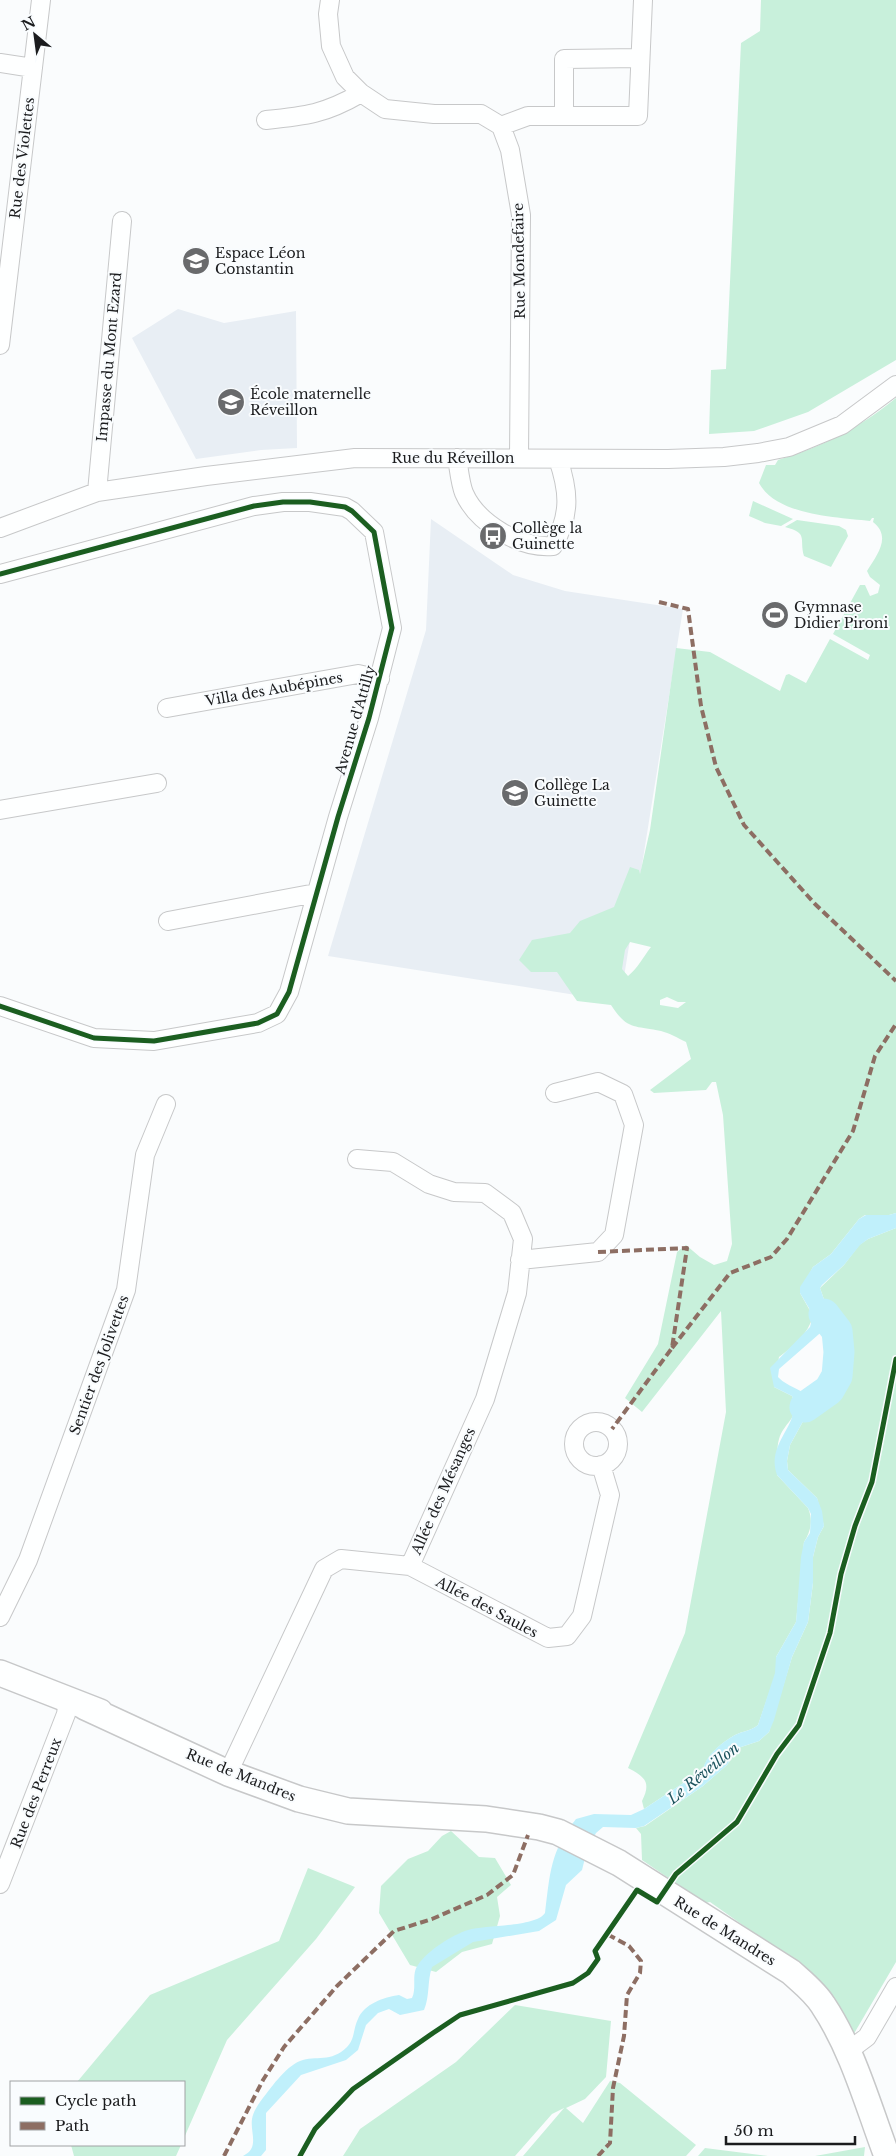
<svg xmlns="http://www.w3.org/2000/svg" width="896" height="2156" font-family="'Libre Baskerville',serif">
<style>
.built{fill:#e8eef4}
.green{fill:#c8f0db;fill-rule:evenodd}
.water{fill:#c0f0fb}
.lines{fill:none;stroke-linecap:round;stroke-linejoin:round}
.river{stroke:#c0f0fb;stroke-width:31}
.street-casing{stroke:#c7c8c9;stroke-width:20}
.secondary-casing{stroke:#c7c8c9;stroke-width:28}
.street{stroke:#feffff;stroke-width:18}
.secondary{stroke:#feffff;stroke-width:25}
.quiet{stroke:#8d6e63;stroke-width:4;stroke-dasharray:8 4;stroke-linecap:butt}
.cycleway-casing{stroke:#f9fcfe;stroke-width:8}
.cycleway{stroke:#1b5e20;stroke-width:5}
.labels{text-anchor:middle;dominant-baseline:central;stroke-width:4;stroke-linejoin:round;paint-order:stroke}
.street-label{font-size:14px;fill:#1b1c1e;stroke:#f9fcfe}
.poi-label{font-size:14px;fill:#1b1c1e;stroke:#f9fcfe;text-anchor:start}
.water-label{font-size:15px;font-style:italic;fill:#1d545e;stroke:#f9fcfe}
</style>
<rect width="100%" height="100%" fill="#fafcfd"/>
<path class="built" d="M178 309 224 323 296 311 297 448 261 450 196 459 132 338Z
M431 519 513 575 565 591 683 609 620 1002 328 956 426 630Z"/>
<path class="green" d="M761 0H896V360L808 412 754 431 709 434 711 370 726 369 741 43 760 31Z
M896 398V1213L889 1215H865L859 1219 831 1254 813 1267 800 1293 813 1316C808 1334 794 1346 779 1357L774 1387 792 1396C801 1419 785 1420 779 1439 776 1449 778 1464 777 1475L808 1508C813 1519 811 1532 804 1542L796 1622 776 1657V1673L758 1725C751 1731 743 1731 735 1735 722 1742 706 1756 703 1770L644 1809 642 1801C651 1783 646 1777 628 1768L685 1633 726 1412 721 1311 642 1412 625 1398 658 1344 677 1252 686 1245 700 1257 714 1265 727 1261 732 1244 723 1115 716 1082H712L706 1090 654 1093 650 1090 691 1059 686 1042C678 1038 669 1033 661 1031 634 1025 628 1031 611 1005L577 1001 557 972H531L519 960 532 940 570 933 580 921 614 907 630 867 639 870 640 874 650 830 676 648 710 652 780 691 786 675 789 674 806 683 830 639 868 660 870 655 833 634 860 585H865L870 596 878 593 880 585 870 577 867 571C877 555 892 537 873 522L874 518H872L870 521C837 517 777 516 759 483L766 465H775L778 460C824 446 859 428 896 398ZM630 942 651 947C643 957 638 968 628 976L622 969 625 950ZM667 997 678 1002H686L678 1008 660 1005V1000Z
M753 501 793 519 781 526 765 523 749 516Z
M797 520 839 526 846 530 848 536 831 567 804 556C799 539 809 533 785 527Z
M896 1228V1962L852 2037 794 1961 710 1902 705 1903 642 1860 641 1834 636 1828 645 1826 703 1786 727 1765 738 1748 759 1741 769 1732 792 1657 808 1622 813 1583V1557L818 1537 824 1526 817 1498 788 1470 787 1461 790 1445 812 1405 834 1391 842 1379 845 1366 842 1335 828 1311 820 1288 844 1265 859 1245 868 1239Z
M451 1831 479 1857 495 1858 511 1885 497 1897 500 1916 492 1944 462 1952 436 1972 410 1965 379 1913 381 1886 408 1859 428 1851 442 1836Z
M308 1868 355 1887 316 1939 227 2040 184 2138V2082H77L150 1995 279 1941Z
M515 2005 611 2021 606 2077 585 2099 566 2108 583 2123 610 2081 620 2083 696 2145 686 2156H523L564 2108 552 2114 515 2156H343L360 2129 456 2062Z
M71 2145H181L176 2156H74Z
M865 2147 864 2156H815Z
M705 2148 768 2156H698Z"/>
<path class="water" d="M896 1213V1228L868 1239 860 1245 844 1265 822 1285 820 1288 828 1311 834 1321 779 1369 778 1377C789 1389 807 1388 812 1405L790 1445 787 1461 788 1470 817 1498 822 1511 824 1526 818 1537 813 1557V1583L808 1622 792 1657 774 1720 769 1732 759 1741 738 1748 727 1765 703 1786 644 1826 636 1828 603 1827 596 1833 587 1850 582 1870 566 1885 556 1920 539 1931 473 1942 432 1967C427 1982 430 1996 424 2010L400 2015 389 2009 378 2013 366 2025 358 2050 346 2060 301 2075 266 2113V2150L261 2156H243C260 2148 250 2133 252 2119 253 2113 257 2106 260 2102 270 2089 285 2067 300 2061 316 2055 331 2063 347 2047 355 2039 353 2029 358 2019 364 2004 384 1997 399 1995L407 1999 412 1998C417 1988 411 1974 418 1965 427 1951 452 1935 468 1930 486 1925 536 1927 545 1913 550 1874 550 1851 576 1819L594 1814 631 1815 644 1809 703 1770C705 1756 722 1742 735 1735 743 1731 751 1731 758 1725L775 1673 776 1657 796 1622 801 1557 804 1542 810 1533 811 1514 808 1508 777 1475C765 1442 803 1424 792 1396L774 1387 770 1368 810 1327 813 1315 800 1293V1287L813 1267 831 1254 859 1219 866 1215H889Z"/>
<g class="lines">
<path class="river" d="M805 1407 829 1390 837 1376 839 1352 837 1331 824 1314"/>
<g class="street-casing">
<path id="street" d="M330 0 328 14 331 46 345 77 361 93 385 109 434 114H481L501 126 510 150 521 215 519 458
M0 63 33 68
M564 116V59L639 58
M266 120C306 116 325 114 361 93
M501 126 528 116H638L643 0
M0 345 41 0
M457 458C459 469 460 483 464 493 477 523 520 549 553 546 571 515 569 491 558 459
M97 492 122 221
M0 528 97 492 206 476 355 458 668 459 724 457 758 453 789 447 842 425 896 385
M0 574 254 506 283 502H310L345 507 352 511 374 532 392 628 369 718 338 817 289 992 277 1014 258 1023 154 1041 94 1038 0 1006
M167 708 358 674 380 679
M0 810 157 783
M168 921 316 893
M357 1159 393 1162 429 1184 454 1192 485 1193 512 1213 523 1239 517 1293 485 1399 410 1566
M520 1260 598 1252 614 1235 634 1125 623 1094 598 1082 555 1093
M574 1444a22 22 0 1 1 44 0a22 22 0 1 1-44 0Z
M0 1617 28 1560 126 1290 145 1155 166 1104
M228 1773 324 1569 341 1559 410 1566 548 1638 567 1636 582 1616 610 1495 601 1465
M0 1884 66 1714 68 1700
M847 2052 867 2037 896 1987"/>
</g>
<g class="secondary-casing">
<path id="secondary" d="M0 1673 100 1712
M85 1707 228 1773 299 1799 348 1811 486 1819 539 1827 558 1832 619 1863 791 1972C802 1982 815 1992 823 2005 853 2050 868 2106 887 2156"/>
</g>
<use href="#street" class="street"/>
<use href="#secondary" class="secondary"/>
<path class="quiet" d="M659 602 688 609 701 706 716 767 744 825 815 904 896 981
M598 1252 687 1248 672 1348 612 1429
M672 1348 730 1273 771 1257 787 1239 853 1131 875 1056 896 1024
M224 2156 263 2080 284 2047 337 1986 394 1931 432 1919 487 1895 513 1875 528 1835
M598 2156 610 2143 613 2088 624 2036 627 1995 640 1973 641 1961 629 1946 607 1934"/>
<g class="cycleway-casing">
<path id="cycleway" d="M0 574 254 506 283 502H310L345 507 352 511 374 532 392 628 369 718 338 817 289 992 277 1014 258 1023 154 1041 94 1038 0 1006
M300 2156 315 2129 353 2089 433 2033 460 2015 573 1983 588 1973 598 1959 595 1951 637 1890 657 1902 676 1874 737 1822 777 1754 799 1725 830 1633 841 1574 855 1526 872 1482 896 1359"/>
</g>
<use href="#cycleway" class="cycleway"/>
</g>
<defs>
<g id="school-disc" transform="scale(1.4375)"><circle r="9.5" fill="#696a6c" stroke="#f9fcfe"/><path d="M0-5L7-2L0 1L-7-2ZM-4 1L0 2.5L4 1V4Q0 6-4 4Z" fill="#fff"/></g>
<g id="bus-disc" transform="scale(1.4375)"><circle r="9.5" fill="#696a6c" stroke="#f9fcfe"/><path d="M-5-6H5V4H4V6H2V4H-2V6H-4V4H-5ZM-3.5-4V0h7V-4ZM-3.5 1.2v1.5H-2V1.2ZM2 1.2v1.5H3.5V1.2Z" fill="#fff"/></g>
<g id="stadium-disc" transform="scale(1.4375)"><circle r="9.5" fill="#696a6c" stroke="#f9fcfe"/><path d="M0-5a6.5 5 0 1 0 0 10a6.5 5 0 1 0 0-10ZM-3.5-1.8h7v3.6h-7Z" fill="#fff"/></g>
</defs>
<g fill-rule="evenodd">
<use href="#school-disc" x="196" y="261"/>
<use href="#school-disc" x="231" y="402"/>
<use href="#bus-disc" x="493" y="536"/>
<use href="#stadium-disc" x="775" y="615"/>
<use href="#school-disc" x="515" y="793"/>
</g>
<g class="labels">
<g class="street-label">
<text transform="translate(22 158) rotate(-83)">Rue des Violettes</text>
<text transform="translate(519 261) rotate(-91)">Rue Mondefaire</text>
<text transform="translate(109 357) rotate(-85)">Impasse du Mont Ezard</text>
<text x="453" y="458">Rue du Réveillon</text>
<text transform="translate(274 689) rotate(-10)">Villa des Aubépines</text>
<text transform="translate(355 720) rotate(-74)">Avenue d'Attilly</text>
<text transform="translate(99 1365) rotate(-70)">Sentier des Jolivettes</text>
<text transform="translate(443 1491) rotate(-66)">Allée des Mésanges</text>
<text transform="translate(487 1607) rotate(28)">Allée des Saules</text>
<text transform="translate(241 1775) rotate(22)">Rue de Mandres</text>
<text transform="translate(36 1793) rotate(-69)">Rue des Perreux</text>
<text transform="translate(725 1931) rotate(32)">Rue de Mandres</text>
</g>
<g class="poi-label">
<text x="215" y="253">Espace Léon<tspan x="215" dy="16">Constantin</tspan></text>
<text x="250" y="394">École maternelle<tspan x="250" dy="16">Réveillon</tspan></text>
<text x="512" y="528">Collège la<tspan x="512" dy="16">Guinette</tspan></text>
<text x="794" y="607">Gymnase<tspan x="794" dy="16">Didier Pironi</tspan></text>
<text x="534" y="785">Collège La<tspan x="534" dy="16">Guinette</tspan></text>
</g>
<g class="water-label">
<text transform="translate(703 1773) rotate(-39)">Le Réveillon</text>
</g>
</g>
<rect x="10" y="2081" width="175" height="65" fill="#f9fcfe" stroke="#a0a2a4"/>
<rect x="20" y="2097" width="25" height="8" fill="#1b5e20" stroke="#a0a2a4"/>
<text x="55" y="2106" font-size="15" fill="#1b1c1e">Cycle path</text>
<rect x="20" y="2122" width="25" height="8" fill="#8d6e63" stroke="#a0a2a4"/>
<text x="55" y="2131" font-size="15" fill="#1b1c1e">Path</text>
<g transform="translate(35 35) rotate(331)" stroke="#f9fcfe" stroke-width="4" paint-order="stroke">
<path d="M0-4L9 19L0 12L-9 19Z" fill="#1b1c1e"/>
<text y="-8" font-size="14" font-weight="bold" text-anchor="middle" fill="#1b1c1e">N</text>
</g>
<path d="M726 2136v8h129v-8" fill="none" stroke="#1b1c1e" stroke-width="2.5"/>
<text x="734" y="2136" font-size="15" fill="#1b1c1e" stroke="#f9fcfe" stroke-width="4" paint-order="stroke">50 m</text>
</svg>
